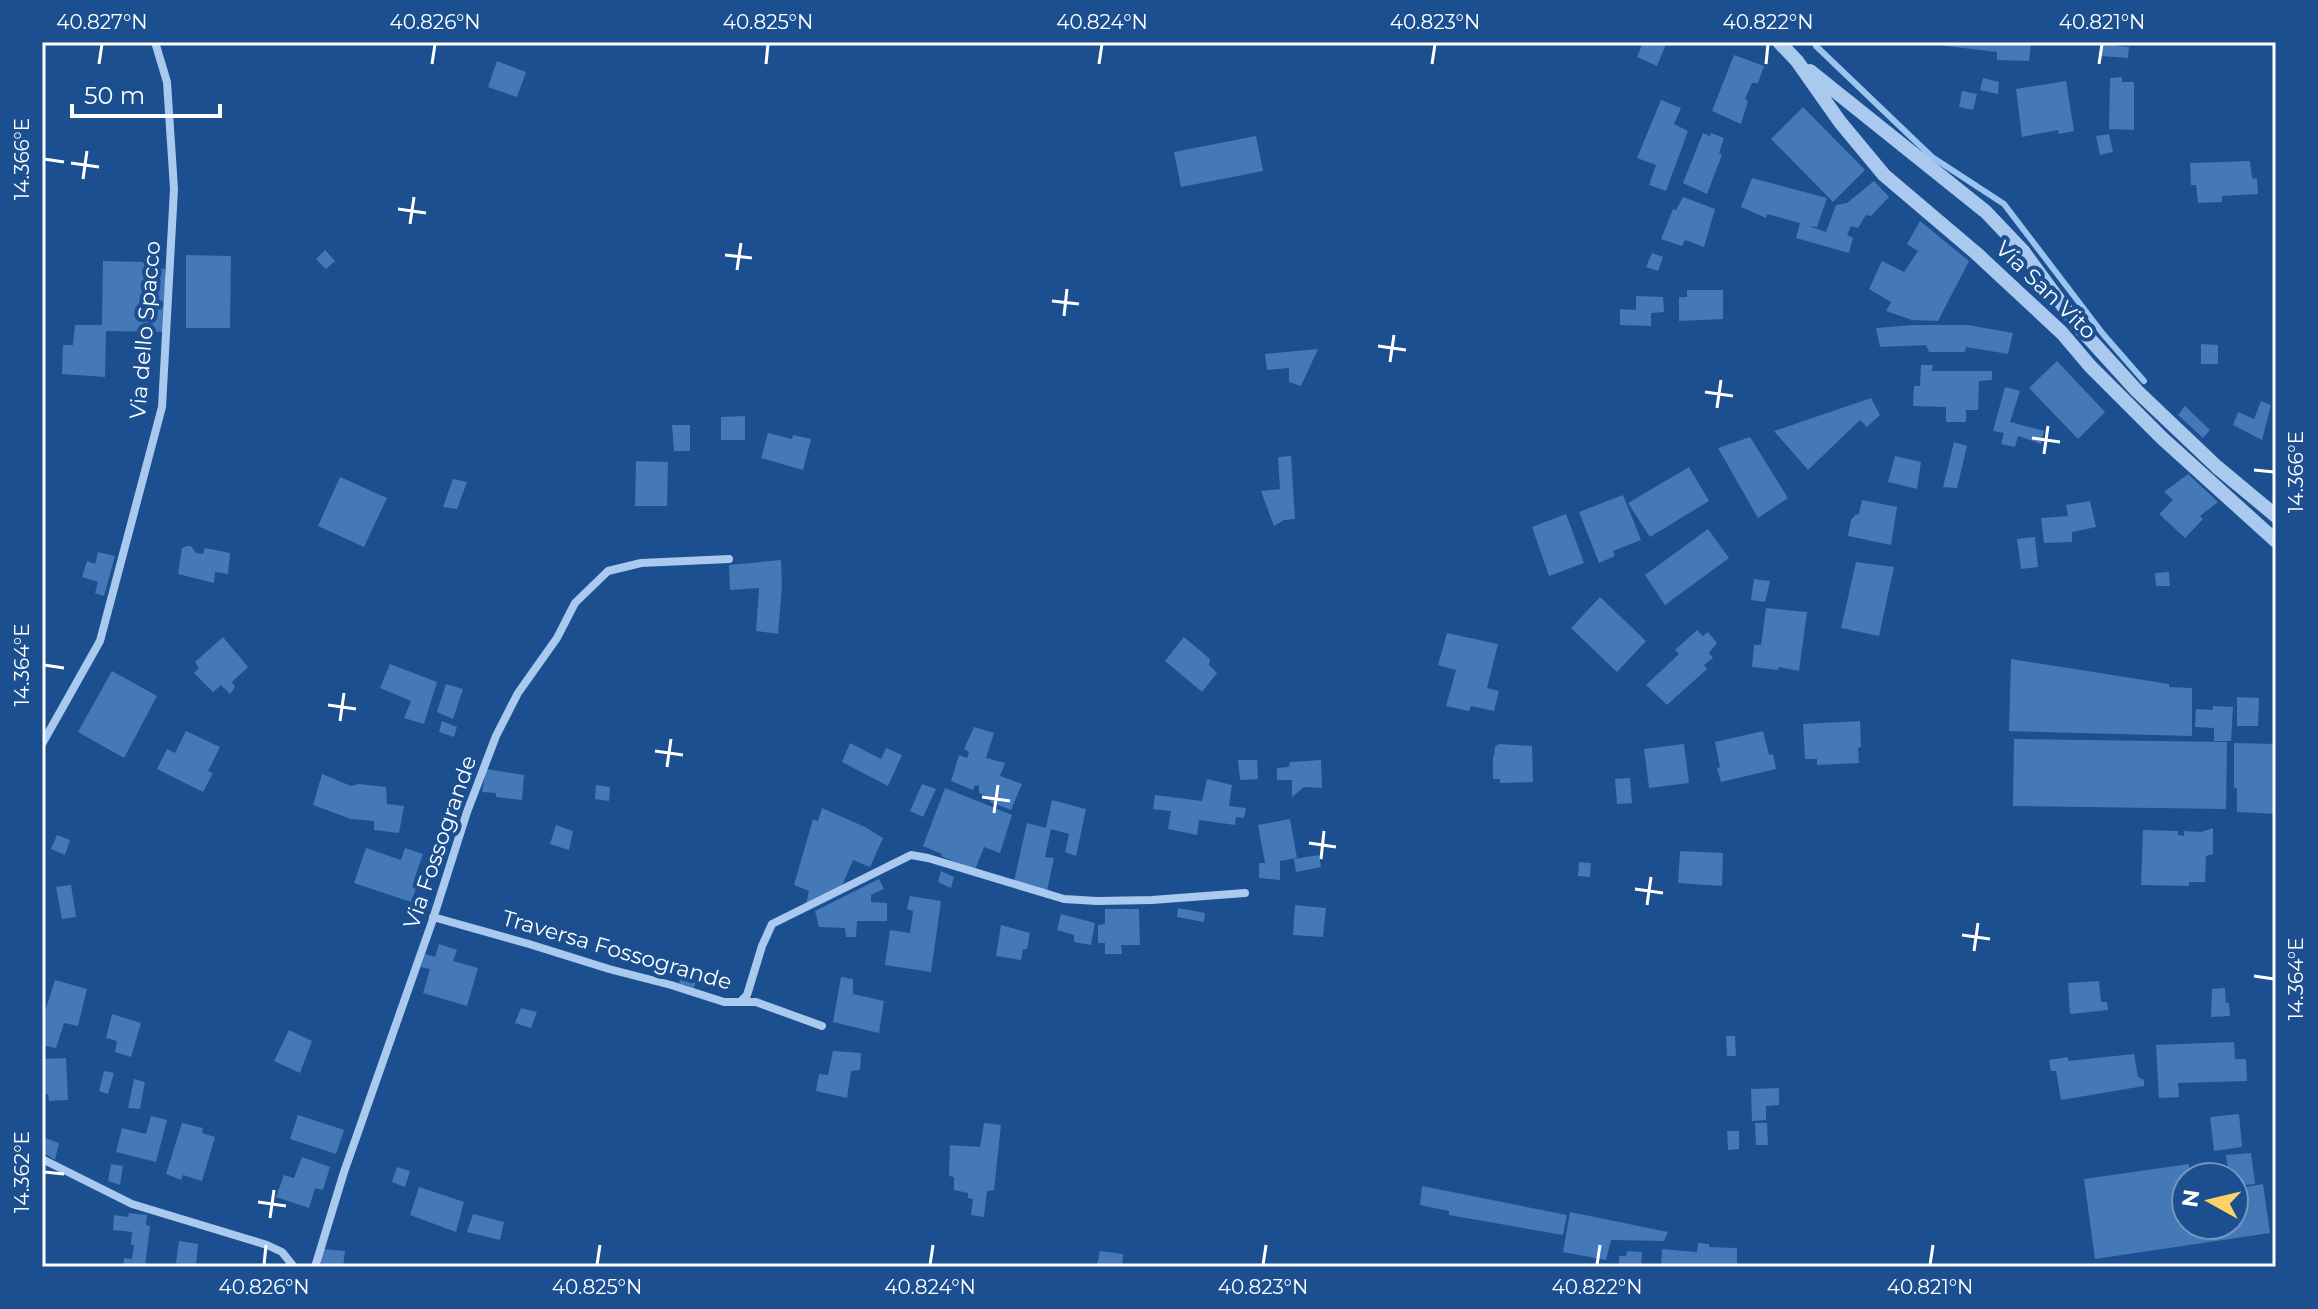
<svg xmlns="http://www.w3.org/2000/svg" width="2318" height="1309" font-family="Montserrat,sans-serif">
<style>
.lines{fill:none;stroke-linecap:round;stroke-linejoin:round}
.stream{stroke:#9cc4f0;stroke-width:6}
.building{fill:#4478b7}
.minor{stroke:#a9c9ee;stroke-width:8}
.tertiary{stroke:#a9c9ee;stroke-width:14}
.ticks{fill:none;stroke:#fff;stroke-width:3}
.labels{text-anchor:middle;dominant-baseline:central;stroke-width:8;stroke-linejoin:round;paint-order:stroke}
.street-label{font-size:22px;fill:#fff;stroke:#1b4f8f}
.neatline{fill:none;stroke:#fff;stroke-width:3}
.ticks-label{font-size:20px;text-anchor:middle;fill:#fff}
</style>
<rect width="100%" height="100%" fill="#1b4f8f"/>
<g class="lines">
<path class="stream" d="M1816 46 1932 157 2004 204 2103 334 2144 381"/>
</g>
<path class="building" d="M1643 42H1667L1657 66 1637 57Z
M1939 42H2031L2029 61 1997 60V52L1938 45Z
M2100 42H2117V46L2129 47 2128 58 2101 56Z
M1734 55 1764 66 1758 83H1752L1745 99 1748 101 1741 124 1712 111Z
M497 61 526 72 517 97 488 87Z
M2122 77V82H2134V130L2109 129 2110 78Z
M1983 78 1999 82 1998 94 1980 90Z
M2066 81 2074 131 2059 134 2058 130 2022 137 2016 89Z
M1962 91 1977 94 1973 110 1959 107Z
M1661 100 1681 108 1674 124 1688 131 1666 191 1649 185 1656 165 1637 158Z
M1803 107 1865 170 1833 202 1771 139Z
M1703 133 1710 136 1711 133 1724 138 1719 153 1722 155 1707 194 1683 183Z
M2109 134 2113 152 2100 155 2096 136Z
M1256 136 1263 171 1181 187 1174 152Z
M2250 161 2252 178 2257 179 2258 194 2222 196V202L2198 203 2196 185H2191L2190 163Z
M1752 178 1827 198 1817 227 1809 226 1826 232 1836 205 1847 203 1874 181 1889 197 1871 216 1866 215 1858 228 1851 226 1847 235 1853 238 1849 253 1796 238 1800 223 1767 214 1766 218 1741 207Z
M1683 197 1715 209 1704 247 1685 240 1682 246 1661 239 1673 209 1676 210Z
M1920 221 1969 261 1938 321 1912 320 1886 311 1891 302 1869 289 1882 261 1904 272 1918 251 1907 244Z
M325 250 335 261 326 269 316 259Z
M1652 253 1663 257 1658 271 1646 267Z
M186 255 231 256 230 328H186Z
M103 261 145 262 146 267 165 269V332L106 331 105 377 62 374 63 345H73L75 325H102Z
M1687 290H1723V319L1679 321V297H1687Z
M1636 296 1663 297 1664 312 1651 313V326L1620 325V309L1636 310Z
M1914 325H1968L2013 333 2008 354 1966 347 1965 352H1929L1926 345 1880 347 1876 328Z
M2201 344 2218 345V364H2201Z
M1318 349 1301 386 1289 382V368L1267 370 1265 354Z
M2057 361 2105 412 2078 439 2029 388Z
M1921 365H1933L1932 371H1992V380L1979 381 1978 410H1966V422H1946V407L1913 406 1914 386H1920Z
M2005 387 2020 391 2010 422 2044 431 2041 444 2018 436 2015 447 2001 444 2004 433 1993 431Z
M1871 398 1880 415 1867 427 1860 420 1808 470 1774 431Z
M2261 401 2271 405 2262 440 2233 425 2238 412 2254 419Z
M2185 406 2210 430 2203 438 2178 415Z
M745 416V440H721V417Z
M672 425H690V451H674Z
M768 433 792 439 793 435 811 439 803 470 761 458Z
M1750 437 1788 498 1758 518 1718 448Z
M1954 442 1967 446 1957 488 1943 487Z
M1291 456 1295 519 1284 520 1274 526 1261 491 1280 489 1278 457Z
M1895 456 1921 462 1917 489 1888 482Z
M636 461 668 462 667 506H635Z
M1689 467 1709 501 1650 537 1628 503Z
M2188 474 2218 502 2200 516 2203 519 2185 538 2159 514 2173 500 2164 492Z
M340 477 387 498 364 547 318 526Z
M453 479 467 482 457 509 443 507Z
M1623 495 1641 540 1613 551 1615 556 1599 563 1579 512Z
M1862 500 1897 507 1891 545 1848 536 1851 520 1855 515 1859 514Z
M2090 501 2096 527 2072 532V542L2044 543 2041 518 2068 516 2066 505Z
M1566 514 1584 563 1549 576 1532 527Z
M1708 529 1729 558 1665 605 1645 575Z
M2035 537 2038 567 2021 569 2017 539Z
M187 546H191L196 553 203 554 205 548 230 553 228 574 215 572 214 583 178 574 182 548Z
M98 552 115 556 104 596 95 593 98 582 82 577 87 561 95 564Z
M781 560 782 586 778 634 756 631 759 588 730 590 729 565Z
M1856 562 1894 567 1879 636 1841 628Z
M2169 572 2170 586H2156L2155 573Z
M1754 579 1770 581 1765 602 1751 600Z
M1600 597 1646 641 1617 672 1571 628Z
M1766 608 1807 612 1799 671 1779 667 1778 670 1752 667 1754 645H1761Z
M1697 630 1703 636 1708 632 1717 643 1709 653 1713 658 1704 665 1707 669 1667 705 1646 685 1679 654 1675 650Z
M1447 633 1498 644 1487 688 1499 691 1494 711 1471 706 1469 711 1446 706 1456 670 1438 665Z
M223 637 248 667 232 682 235 687 230 694 221 685 213 692 194 673 199 668 195 662Z
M1184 637 1210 659 1209 665 1217 673 1202 692 1165 661Z
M2011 659 2169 684V687L2192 688V736L2009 731Z
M390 664 437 682 424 724 404 718 411 701 380 688Z
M112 671 157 696 124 758 78 732Z
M446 684 463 689 453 719 437 712Z
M2237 697 2259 698 2258 726H2237Z
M2213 706 2233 707 2231 741H2214V728L2195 727 2196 709 2213 710Z
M442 721 457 727 454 737 439 732Z
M1860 721 1861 747 1858 748 1859 763 1817 765V759H1805L1803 724Z
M974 727 994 733 986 758 1005 763 1000 776 1022 784 1011 810 990 802 991 798 979 793V786L975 785 973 790 951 781 959 755 967 758 969 752 964 749Z
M186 731 220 747 208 771 213 773 203 792 157 769 167 749 175 753Z
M1763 731 1769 755 1773 754 1776 769 1721 782 1717 768 1720 767 1715 742Z
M2014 739 2227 742 2226 809 2013 806Z
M850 743 881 759 886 748 902 755 888 786 842 762Z
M2234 743 2276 744V814L2237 812V788H2234Z
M1499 744 1532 746 1533 782 1500 783V779H1493V756H1494L1495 747Z
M1684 744 1689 783 1649 788 1644 749Z
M1238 760H1257L1258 779 1240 780Z
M1321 760 1322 788 1304 787 1292 797V780H1277V768L1289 767 1290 762Z
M486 769 524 775 522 800 496 797V793L482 792Z
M322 774 351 786 359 784 386 787 387 804 404 806 399 833 374 830V821L351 819 313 805Z
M1630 778 1632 803 1617 804 1615 779Z
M1207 779 1232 785 1229 806 1246 808 1244 818 1236 817 1235 825 1199 820 1197 835 1168 829 1171 811 1153 809 1155 795 1202 801Z
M922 784 936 789 923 817 910 811Z
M596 785 610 787 609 801 595 799Z
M945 788 1012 815 1000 853 984 847 975 870 941 856 942 854 923 846Z
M1052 800 1086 809 1076 856 1065 852 1069 834 1051 829 1045 857 1054 858 1047 891 1014 881 1027 823 1046 828Z
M822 808 865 827 883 838 870 867 853 860 841 888 806 904 809 891 794 885 813 819 818 821Z
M1290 819 1297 858 1280 861V880L1259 878V863H1265L1258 825Z
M556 825 573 831 569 850 550 844Z
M2213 828V854L2206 856 2205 882H2189V886L2141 885 2143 830 2178 831V835L2184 836V831L2201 832Z
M57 835 70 840 65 855 51 849Z
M366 848 401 860 405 848 423 854 414 880 419 881 411 902 354 883Z
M1680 851 1723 853 1722 886 1678 883Z
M1319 855 1321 867 1296 872 1294 859Z
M1579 862 1591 863 1590 877 1578 876Z
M941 871 954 877 951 888 938 882Z
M879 879 884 889 871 895V902L887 903V921H857L856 937H846L845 928 819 927 815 911Z
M71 885 76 917 62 919 56 887Z
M910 896 941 901 931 972 885 965 890 930 910 933 913 911 907 909Z
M1295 905 1326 908 1323 937 1293 935Z
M1178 908 1205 913 1204 922 1177 917Z
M1105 909H1139L1140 945H1121L1122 954H1105V943H1098V925L1105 924Z
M1061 914 1095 923 1091 945 1074 942V935L1057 930Z
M1001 925 1030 933 1027 949H1023L1021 960 996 956Z
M439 944 457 950 453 961 478 968 467 1006 423 993 430 969 421 967 425 954 435 957Z
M684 970 698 974 694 988 679 983Z
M841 977 853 979V994L884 1001 879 1033 833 1022Z
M55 980 87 989 78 1026 64 1023 56 1048 42 1045V1021Z
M2099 981 2101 1002H2107L2108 1010 2070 1014 2068 983Z
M2225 988 2226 1003H2229L2230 1016 2211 1017 2212 989Z
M521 1008 537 1012 531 1028 515 1023Z
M112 1014 141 1023 131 1057 115 1052 117 1041 106 1038Z
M289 1030 312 1041 300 1073 274 1061Z
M1726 1036H1735L1736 1056H1727Z
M2234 1042 2235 1059H2246L2247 1081 2178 1083 2179 1097 2159 1098 2156 1045Z
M833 1051 861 1053 860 1070 851 1071 847 1098 816 1091 819 1074 828 1075Z
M2134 1054 2138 1077 2144 1080V1086L2061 1100 2056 1071H2051L2049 1060 2068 1057V1061Z
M66 1058 68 1100 49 1101 48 1094H42V1059Z
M104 1071 114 1073 108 1094 99 1091Z
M134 1079 145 1082 140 1109 128 1108Z
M1779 1088V1105L1766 1106V1120L1752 1121 1751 1089Z
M2239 1114 2242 1147 2214 1151 2210 1117Z
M298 1115 344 1130 336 1154 290 1139Z
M151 1116 167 1120 156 1162 116 1152 122 1128 146 1134Z
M182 1123 203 1128 202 1133 215 1137 202 1181 183 1175 181 1180 166 1174Z
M984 1123 1001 1125 994 1190 987 1191 984 1217 971 1215 973 1199 968 1198V1193L954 1190V1177L949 1176 950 1145 980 1147Z
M1755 1123H1767L1768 1145H1756Z
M1727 1131H1739V1149L1728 1150Z
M42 1137 59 1143 55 1160 42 1152Z
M2251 1153 2255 1184 2234 1186V1177H2210L2209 1172 2228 1170 2226 1155Z
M302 1157 330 1167 323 1190 315 1188 309 1208 276 1197 284 1175 294 1178Z
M111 1164 123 1166 120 1185 108 1181Z
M2189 1164 2191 1177H2186V1225H2234V1189L2263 1184 2270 1233 2095 1259 2084 1179Z
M397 1167 410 1171 405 1187 392 1182Z
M1422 1186 1567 1215 1563 1235 1449 1215V1211L1420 1205Z
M419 1187 464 1202 456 1232 410 1215Z
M1570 1212 1668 1232 1664 1241 1611 1240 1606 1260 1563 1252Z
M129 1213 147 1215 146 1225 150 1226 145 1267H123L124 1258 132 1259 134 1245H131L132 1232 113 1230 114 1215 128 1217Z
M473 1214 504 1222 500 1240 467 1232Z
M179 1241 198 1244 196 1266 176 1263Z
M1698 1243 1709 1244V1247L1737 1248V1267H1661L1662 1249 1697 1252Z
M323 1249 345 1251 343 1267H320Z
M1100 1251 1123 1254 1122 1267 1097 1265Z
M1627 1251 1642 1252 1641 1267H1619V1256H1626Z"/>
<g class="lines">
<path class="minor" d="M42 744 100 641 162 407 174 189 167 82 155 42
M433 917 529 944 609 969 671 985 724 1002H740L747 995 762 946 772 924 911 855 928 858 1064 899 1097 901 1152 900 1245 893
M740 1002H756L822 1026
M42 1159 132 1204 267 1245 282 1252 294 1267
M315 1267 344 1172 432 922 467 812 496 736 518 693 557 638 575 603 608 571 641 563 729 559"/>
<path class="tertiary" d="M1779 42 1797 61 1840 122 1884 175 1976 253 2062 333 2090 366 2162 438 2276 541
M1810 71 1986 212 2023 251 2077 325 2137 391 2217 467 2276 516"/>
</g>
<path class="ticks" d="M99 64 102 44M432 64 435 44M766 64 768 44M1099 64 1102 44M1432 64 1435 44M1766 64 1768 44M2099 64 2102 44M44 159 64 162M71 163 99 167M83 179 87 151M398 209 426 213M410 224 414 197M725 255 752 258M737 270 741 243M1052 301 1079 304M1064 316 1067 289M1378 346 1406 350M1390 362 1394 335M1705 392 1733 396M1717 408 1721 380M2032 438 2060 442M2044 454 2048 426M2254 470 2274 472M44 665 64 668M328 705 356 709M340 721 344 693M655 751 683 755M667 767 671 739M982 797 1010 801M994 813 998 785M1309 843 1336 847M1321 859 1324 831M1635 889 1663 893M1647 905 1651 877M1962 935 1990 939M1974 951 1978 923M2254 976 2274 979M44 1172 64 1174M258 1202 286 1206M270 1218 274 1190M264 1265 266 1245M597 1265 600 1245M930 1265 933 1245M1263 1265 1266 1245M1597 1265 1600 1245M1930 1265 1933 1245"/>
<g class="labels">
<g class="street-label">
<text transform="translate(2046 290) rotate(44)">Via San Vito</text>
<text transform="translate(145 330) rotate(-85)">Via dello Spacco</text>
<text transform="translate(440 842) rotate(-71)">Via Fossogrande</text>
<text transform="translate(617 950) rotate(16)">Traversa Fossogrande</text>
</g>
</g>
<rect width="2318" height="1309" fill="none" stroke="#1b4f8f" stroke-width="88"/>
<g transform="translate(2210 1201) rotate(278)"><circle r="38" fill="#1b4f8f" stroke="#7695bc" stroke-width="2"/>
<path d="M0-6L14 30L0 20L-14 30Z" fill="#ffd166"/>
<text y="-12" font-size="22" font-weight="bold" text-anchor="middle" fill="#ffffff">N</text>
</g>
<path d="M72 104v12h148v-12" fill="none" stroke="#ffffff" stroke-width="4"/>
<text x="84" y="104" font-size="24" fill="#ffffff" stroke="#1b4f8f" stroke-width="6" paint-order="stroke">50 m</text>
<rect x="44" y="44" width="2230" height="1221" class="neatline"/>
<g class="ticks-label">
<text x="102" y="29">40.827°N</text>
<text x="435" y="29">40.826°N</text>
<text x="768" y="29">40.825°N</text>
<text x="1102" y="29">40.824°N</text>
<text x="1435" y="29">40.823°N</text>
<text x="1768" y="29">40.822°N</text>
<text x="2102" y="29">40.821°N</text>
<text transform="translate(22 159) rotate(-90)" y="7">14.366°E</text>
<text transform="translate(2296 472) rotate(-90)" y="7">14.366°E</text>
<text transform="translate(22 665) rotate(-90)" y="7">14.364°E</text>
<text transform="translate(2296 979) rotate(-90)" y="7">14.364°E</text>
<text transform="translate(22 1172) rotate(-90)" y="7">14.362°E</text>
<text x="264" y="1294">40.826°N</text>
<text x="597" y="1294">40.825°N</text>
<text x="930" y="1294">40.824°N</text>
<text x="1263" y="1294">40.823°N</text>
<text x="1597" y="1294">40.822°N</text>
<text x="1930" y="1294">40.821°N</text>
</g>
</svg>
